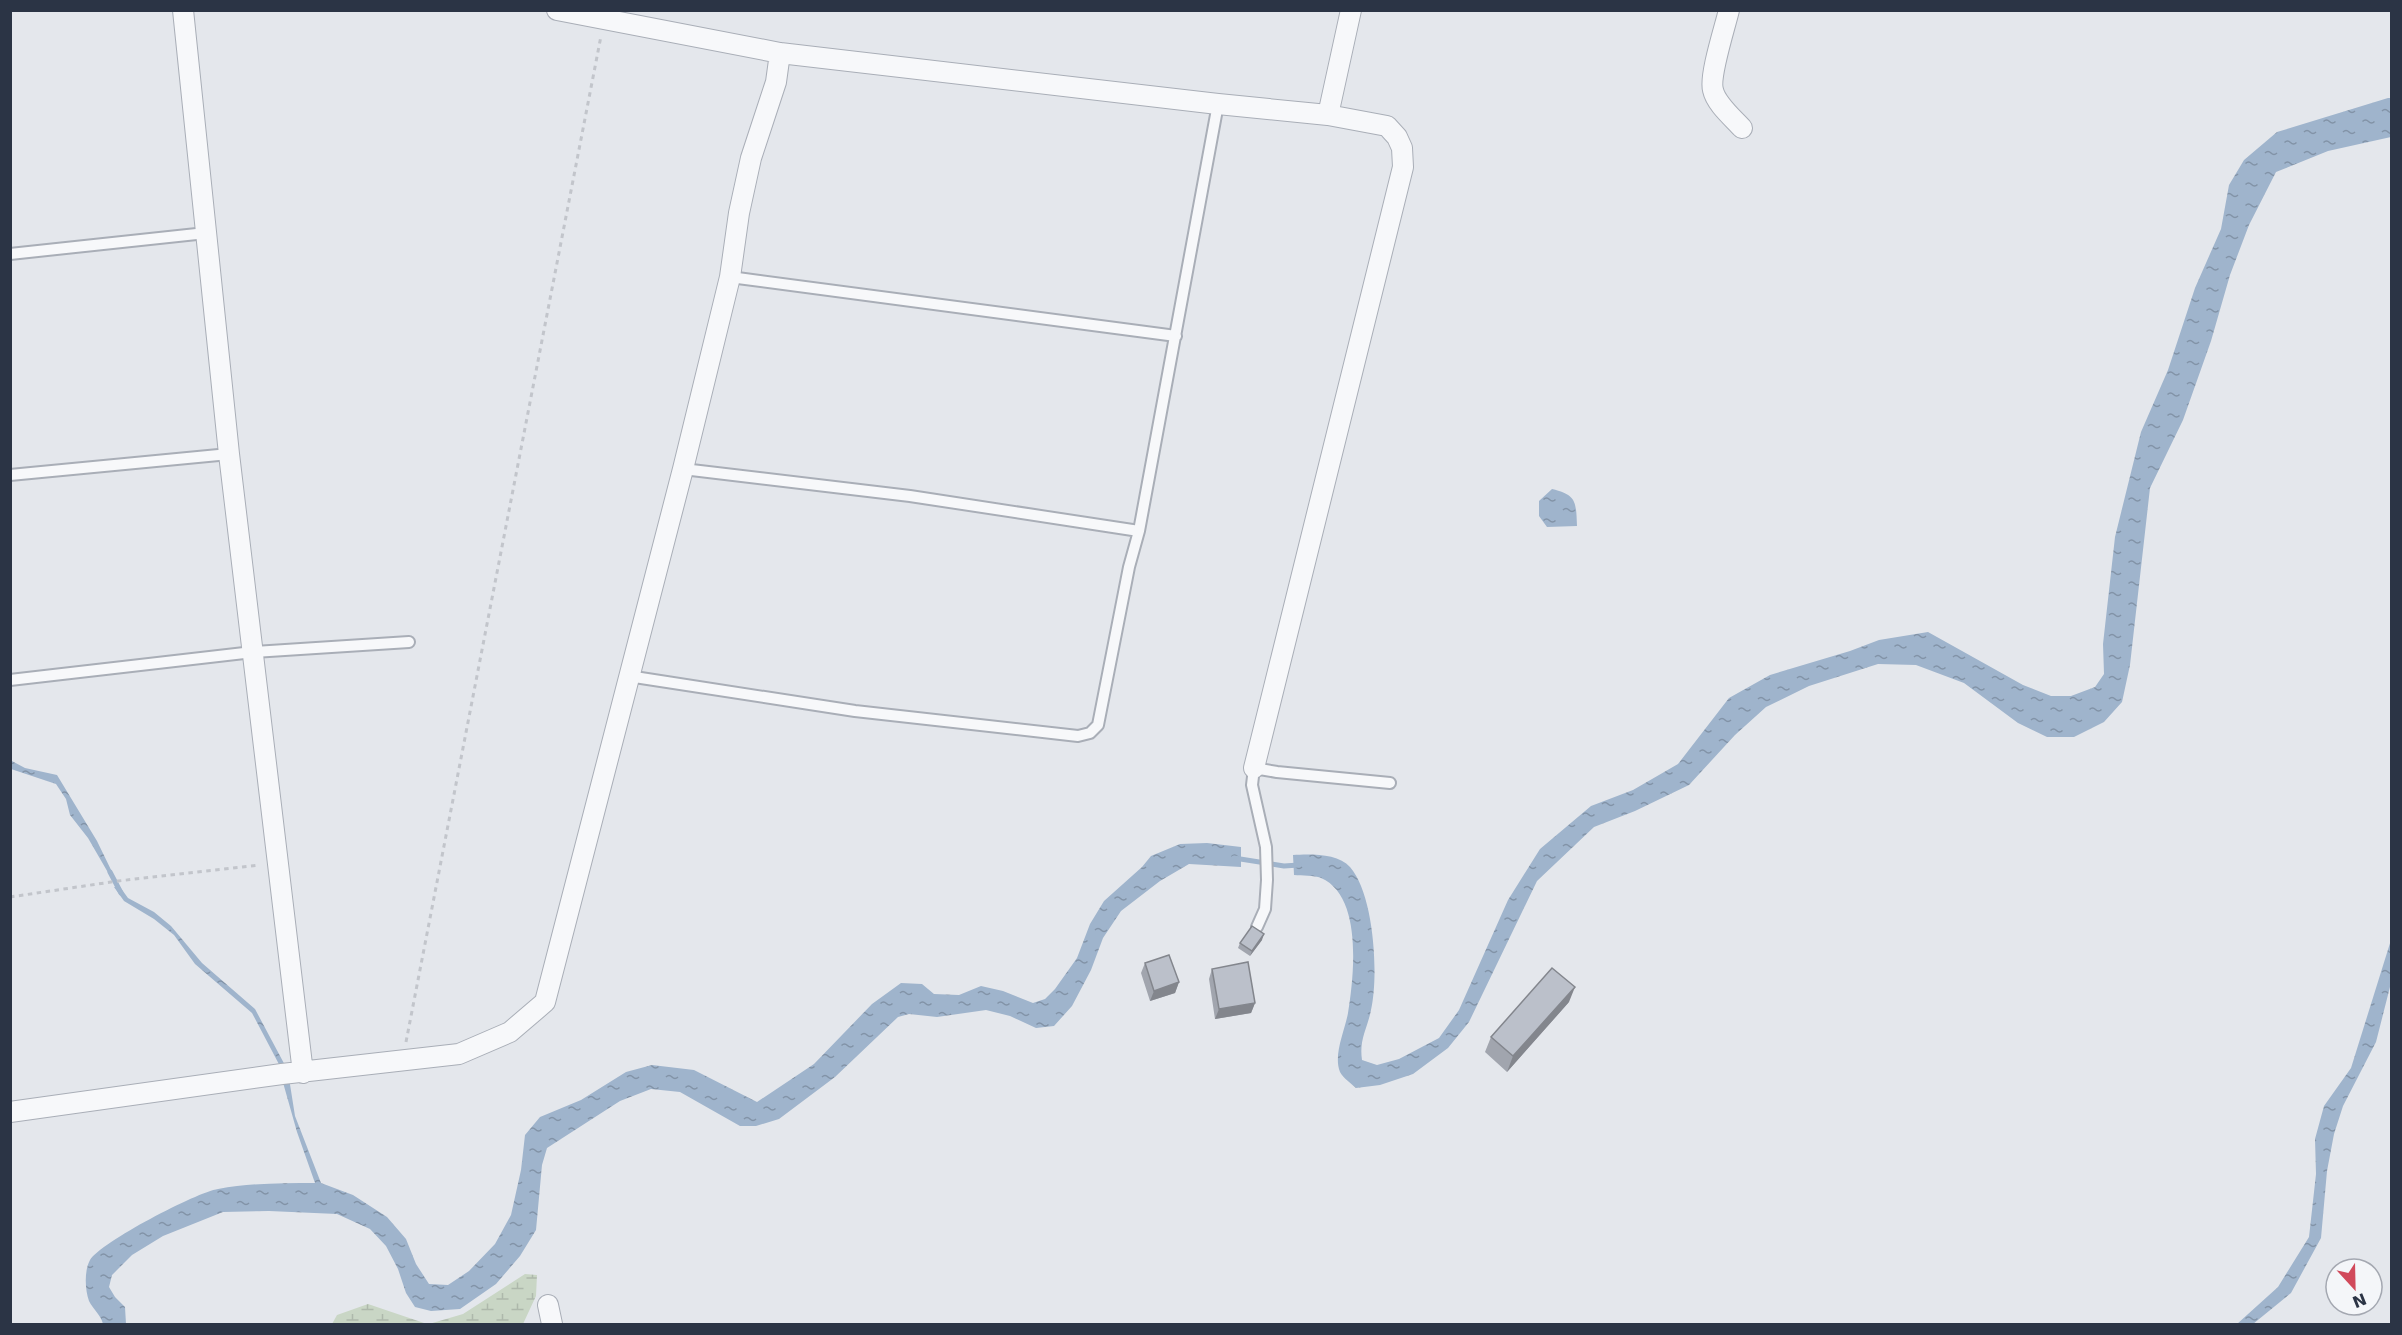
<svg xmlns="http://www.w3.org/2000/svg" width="2402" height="1335" font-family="'DejaVu Sans',sans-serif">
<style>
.wetland{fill:url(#wetland-marsh)}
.water{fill:url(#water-ripples)}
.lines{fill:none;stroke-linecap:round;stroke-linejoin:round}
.stream{stroke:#9fb4cc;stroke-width:5}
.lane-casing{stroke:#a9aeb7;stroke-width:14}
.street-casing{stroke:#a9aeb7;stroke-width:22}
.path{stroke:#c2c5cb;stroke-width:3;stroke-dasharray:4.5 4.5;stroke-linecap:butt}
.lane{stroke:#f7f8fa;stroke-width:10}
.street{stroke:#f7f8fa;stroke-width:20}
.wall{fill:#a1a5ae}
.shaded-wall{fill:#83868d}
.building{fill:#bbc0ca;stroke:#83868d;stroke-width:1.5}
</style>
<defs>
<pattern id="wetland-marsh" width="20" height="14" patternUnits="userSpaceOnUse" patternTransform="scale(1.5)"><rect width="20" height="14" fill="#c9d6c5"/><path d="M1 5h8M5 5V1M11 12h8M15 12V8" fill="none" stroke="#adb8ab"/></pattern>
<pattern id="water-ripples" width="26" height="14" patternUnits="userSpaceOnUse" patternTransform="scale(1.5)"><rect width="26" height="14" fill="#9fb4cc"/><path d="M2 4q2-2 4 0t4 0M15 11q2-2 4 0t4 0" fill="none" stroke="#8293a7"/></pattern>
</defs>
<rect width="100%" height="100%" fill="#e4e7ec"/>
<path class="wetland" d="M525 1274 537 1275 536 1296 523 1324H429L463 1314Z
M368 1304 427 1324H332L337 1315Z"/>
<path class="water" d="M2388 98H2391V137L2328 151 2276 172 2249 225 2230 275 2211 341 2183 420 2150 488 2130 665 2122 702 2104 722 2074 737H2047L2018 723 1964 683 1916 665 1878 664 1809 686 1766 707 1735 735 1689 785 1635 811 1594 827 1537 881 1469 1022 1448 1048 1413 1074 1380 1085 1356 1088C1352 1084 1343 1078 1340 1072 1333 1055 1345 1030 1348 1013 1354 976 1363 896 1321 878 1314 875 1302 876 1294 875L1293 855C1309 854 1338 853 1350 867 1374 894 1379 975 1371 1010 1367 1030 1359 1039 1362 1060L1377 1065 1399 1059 1439 1038 1459 1010 1508 900 1540 849 1591 806 1633 790 1678 764 1729 698 1770 675 1850 651 1879 640 1928 632 2023 685 2051 696H2071L2095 687 2104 674 2103 644 2115 537 2141 432 2168 370 2195 288 2221 229 2229 185 2244 160 2277 132Z
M1552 489C1577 495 1576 502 1577 526L1547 527 1539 516V501Z
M10 760 25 768 57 775 97 841 114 876H110L88 838 70 815 66 799 56 784 11 769Z
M1207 843 1241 847V867L1189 864 1160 881 1121 911 1103 938 1091 970 1072 1006 1054 1026 1036 1028 1010 1016 986 1010 937 1017 909 1014 898 1017 835 1077 779 1119 756 1126H740L680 1092 651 1089 620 1101 547 1148 542 1165 536 1230 520 1256 496 1284 460 1309 431 1311 415 1307 406 1293 398 1269 386 1246 370 1229 337 1214 269 1211 223 1212 163 1236 132 1255 112 1275 109 1287 115 1297 125 1307 126 1324H103C101 1315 93 1309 89 1301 85 1290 84 1271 90 1260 101 1242 197 1192 218 1189 250 1183 283 1183 315 1183L297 1132 282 1079 289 1078 295 1116 321 1183 353 1195 387 1217 406 1239 416 1264 429 1284 448 1285 469 1271 495 1244 511 1215 521 1170 525 1135 540 1117 581 1100 626 1072 652 1065 694 1070 757 1102 814 1064 872 1004 901 983 922 984 934 994 959 995 981 986 1003 991 1033 1003 1045 999 1055 989 1077 958 1090 924 1104 901 1142 867 1151 856 1180 844Z
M114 887H120L128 898 154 912 171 926 202 963 255 1009 287 1069 282 1070 252 1013 195 964 174 935 154 919 124 901Z
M2391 940V983L2376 1042 2343 1106 2334 1134 2327 1171 2321 1238 2291 1293 2253 1324H2237L2278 1287 2309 1237 2316 1174 2315 1139 2324 1106 2351 1068Z"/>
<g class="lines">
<path class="stream" d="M1234 858 1284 866 1299 865
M110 872 121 893"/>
<g class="lane-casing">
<path id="lane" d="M10 254 206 233
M730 277 1176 336
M683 469 910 496 1139 531
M10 475 229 454
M628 676 855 711 1078 736 1090 733 1098 725 1129 567 1139 531 1218 104
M10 680 253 652 409 642
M1257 927 1265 909 1267 880 1266 847 1252 785 1254 768 1277 772 1390 783"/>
</g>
<g class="street-casing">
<path id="street" d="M183 10 229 454 303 1073
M557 10 780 53 1218 104 1328 115 1387 126 1397 137 1402 148 1403 167 1254 768
M1729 10C1725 27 1709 76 1713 90 1716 104 1733 118 1742 128
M1328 115 1351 10
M10 1112 282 1074 459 1054 510 1032 545 1002 683 469 730 277 739 213 751 158 776 82 780 53
M548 1305 552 1324"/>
</g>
<path class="path" d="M10 897 118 881 259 865
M406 1042 601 36"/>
<use href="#lane" class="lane"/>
<use href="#street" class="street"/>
</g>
<path class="wall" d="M1262 940 1250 956 1238 948 1240 943Z
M1145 963 1179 982 1175 993 1150 1001 1141 973Z
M1212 969 1255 1003 1251 1013 1215 1019 1209 979Z
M1569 1002 1507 1072 1485 1052 1491 1037Z"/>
<path class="shaded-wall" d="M1264 934 1262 940 1250 956 1252 951Z
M1179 982 1175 993 1150 1001 1154 991Z
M1575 987 1569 1002 1507 1072 1513 1056Z
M1255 1003 1251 1013 1215 1019 1219 1009Z"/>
<path class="building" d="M1252 926 1264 934 1252 951 1240 943Z
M1169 955 1179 982 1154 991 1145 963Z
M1248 962 1255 1003 1219 1009 1212 969Z
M1552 968 1575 987 1513 1056 1491 1037Z"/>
<rect width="2402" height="1335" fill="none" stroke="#2b3445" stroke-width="24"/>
<g transform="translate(2354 1287) rotate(158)"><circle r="28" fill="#f4f6f9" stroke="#a4a8b1" stroke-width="1.5"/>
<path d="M0-4.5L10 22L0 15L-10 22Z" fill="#d1495b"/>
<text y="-9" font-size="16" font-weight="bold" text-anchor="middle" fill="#2b3445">N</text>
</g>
</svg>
